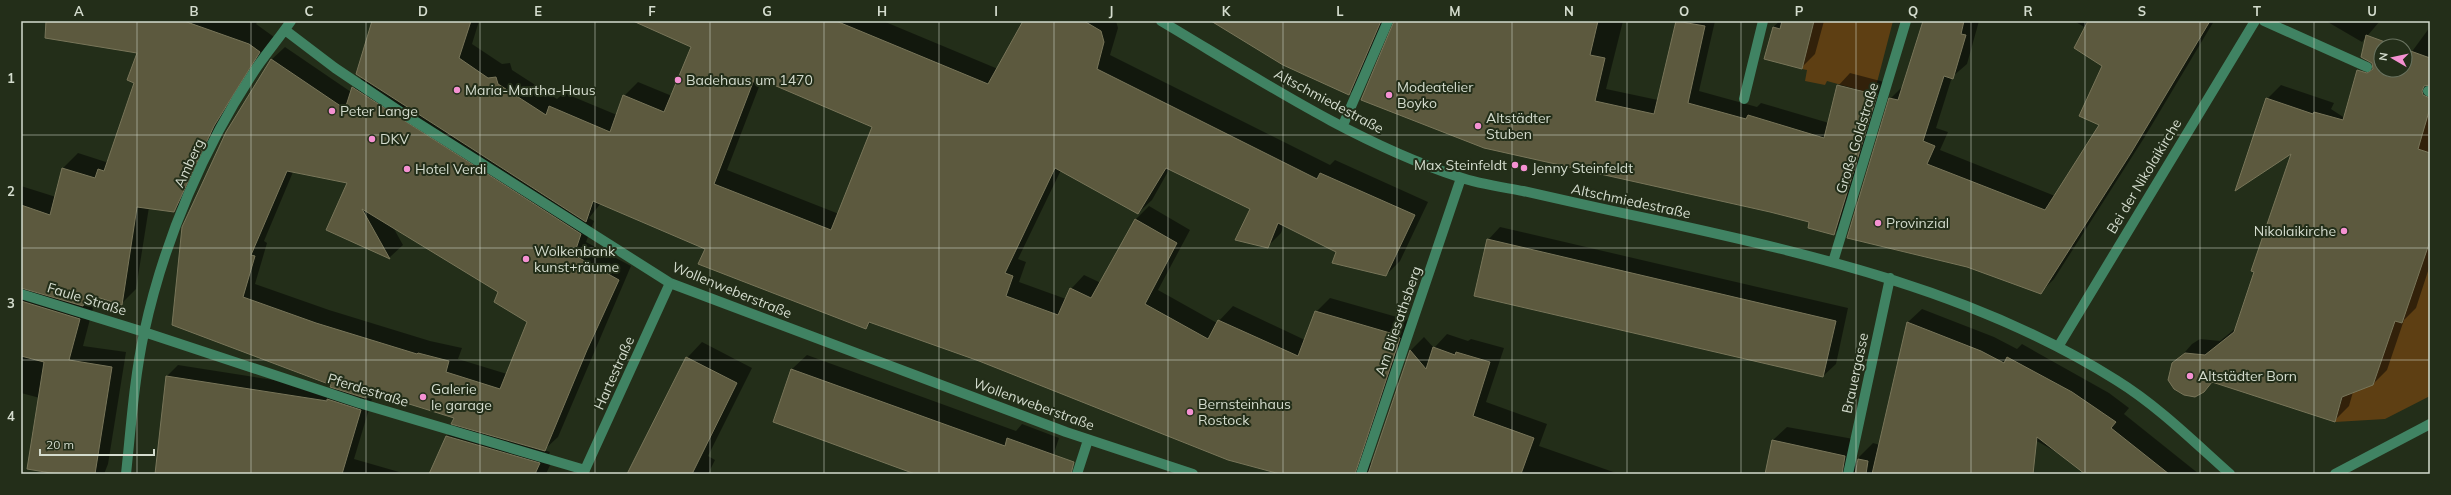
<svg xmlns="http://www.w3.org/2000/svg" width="2451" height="495" font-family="Mulish,sans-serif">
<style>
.green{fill:#5e3f13}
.shadow{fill:#0007;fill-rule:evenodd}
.building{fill:#5c593e;stroke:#787559;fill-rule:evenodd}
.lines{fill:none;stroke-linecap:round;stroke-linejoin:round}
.minor{stroke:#408363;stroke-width:10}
.grid{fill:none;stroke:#d4dcce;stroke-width:1;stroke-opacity:0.55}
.poi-dot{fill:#f591d2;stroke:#232e19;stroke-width:1.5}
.labels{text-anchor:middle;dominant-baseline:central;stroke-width:4;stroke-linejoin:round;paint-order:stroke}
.poi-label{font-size:14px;fill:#d4dcce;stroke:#232e19;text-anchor:start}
.street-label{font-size:14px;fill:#d4dcce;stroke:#232e19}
.neatline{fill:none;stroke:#d4dcce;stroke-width:1.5}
.grid-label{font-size:13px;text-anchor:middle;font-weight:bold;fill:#d4dcce}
</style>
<rect width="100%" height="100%" fill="#232e19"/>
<path class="green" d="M1814 21H1893L1874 94 1827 81 1825 85 1805 81 1807 70 1802 69Z
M2421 111 2430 114V153L2409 146Z
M2430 215V396L2385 419 2335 422 2350 373 2375 380Z"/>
<path class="shadow" d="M53 21H258L256 24 274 37 189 196 174 211 149 207 136 289 121 304 93 295 86 302 94 304 83 346 126 352 108 464 104 474H39L41 470 40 398 21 393V186L56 197 63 168 78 153 106 162 109 159 135 82 139 52Z
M373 21H479L472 44 502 64 510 63 512 70 557 99 564 93 617 115 624 96 638 82 672 96 693 46 641 21H883L998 69 1025 21H1116L1118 28 1110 55 1330 165 1335 160 1428 202 1400 261 1386 275 1284 225 1281 233 1267 247 1251 209 1170 168 1152 200 1138 213 1061 170 1018 259 1026 262 1019 282 1066 299 1071 289 1084 275 1101 283 1136 219 1149 206 1190 230 1158 290 1217 323 1233 306 1305 340 1316 312 1330 298 1411 321 1368 458 1372 466 1411 350 1424 337 1434 348 1447 334 1468 341 1471 339 1504 348 1486 402 1547 424 1539 446 1619 474H1282L872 321 866 328 706 248 601 203 589 218 594 221 586 242 631 266 558 437 544 450 550 452 548 456 551 463 546 474H430L447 436 458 425 455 417 370 391 364 397 372 399 354 459 406 474H156L167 376 178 365 338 390 339 389 173 324 271 60 285 47 351 92 363 77ZM762 79 874 127 839 214 727 170ZM293 172 348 182 328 229 390 257 403 245 393 227 499 291 528 322 507 374 458 359 462 348 430 341 329 310 255 284 267 243 264 241Z
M1213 21H1387L1361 82 1349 94Z
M1395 21H1623L1606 89 1658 100 1677 21H1715L1699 91 1757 107 1761 103 1829 123 1838 86 1850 73 1888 83 1846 221 1834 234Z
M1780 21H1824L1815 54 1802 67 1773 27Z
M1924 21H1979L1967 64 1952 77 1936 128 1948 132 1940 150 2055 196 2100 124 2103 65 2086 28 2074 21H2214L2144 138 2054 279 2041 292 1967 266 1890 99 1904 85Z
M2326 21H2380L2362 42Z
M2430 27V265L2416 308 2404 320 2387 370 2372 385 2353 392 2349 406 2335 420 2213 381 2203 392 2171 368 2192 344 2200 339 2220 341 2236 328 2293 151 2267 99 2281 85 2334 103 2331 109 2357 126 2399 70H2405V61Z
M1500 227 1848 308 1836 364 1823 376 1488 240Z
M1922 309 1994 337 2017 349 2022 344 2109 393 2129 408 2124 414 2199 474H2087L2065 457 2028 436 2009 474H1766L1773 440 1787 427 1859 440 1855 462 1858 464 1859 457 1873 443 1880 445 1908 322Z
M702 342 752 368 708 456 715 460 708 474H628L687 358Z
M807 355 1016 431 1022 424 1059 438 1047 474H918L774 422 792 369Z"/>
<path class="building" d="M46 21H184L249 44 260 52 214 126 174 212 137 207 122 305 87 294 83 306 21 288V205L50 215 62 168 95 178 98 169 104 171 134 83 127 80 137 53 45 38Z
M372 21H471L459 58 488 78 496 77 498 84 546 115 549 106 610 132 623 95 664 112 691 47 633 21H836L988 84 1023 21H1084L1101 31 1104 42 1097 69 1317 179 1320 173 1415 215 1386 276 1332 263 1336 252 1278 223 1268 248 1235 240 1250 209 1166 168 1138 214 1055 168 1005 273 1013 276 1006 296 1058 315 1070 288 1091 298 1135 219 1177 243 1145 304 1208 339 1218 320 1298 356 1315 311 1397 335 1400 338 1355 474H1280L1228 460 979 361 869 322 866 329 698 264 705 249 593 201 586 222 356 74ZM755 77 872 127 831 230 714 184Z
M1211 21H1381L1349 95 1283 65Z
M1394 21H1598L1590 55 1605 58 1595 101 1654 114 1676 21 1705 26 1688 103 1746 119 1748 115 1824 138 1837 85 1877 95 1834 235 1808 228 1809 222 1770 212 1484 148 1361 100Z
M1782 21H1814L1802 69 1764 59 1773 27 1780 29Z
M1923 21H1964L1961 34 1966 35 1953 79 1944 76 1923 141 1935 146 1927 164 2045 210 2099 125 2079 116 2102 66 2074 48 2088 21H2210L2131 153 2041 294 1967 267 1847 238 1889 98 1898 100Z
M2366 35 2396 46H2381V70H2405V49L2430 58V85L2424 86 2422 91 2423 95 2430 98V108L2418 149 2430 153V241L2402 323 2395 321 2373 385 2342 397 2335 422 2212 382 2204 392 2195 397 2184 395 2174 389 2168 380 2172 363 2185 353 2205 355 2234 332 2254 272 2251 271 2291 154 2235 191 2266 98 2313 114 2314 112 2343 120 2357 70 2367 73 2373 69 2372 63 2361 57Z
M271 59 345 109 352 87 581 234 574 255 619 280 587 350 545 451 451 424 454 418 406 403 367 391 365 398 330 387 331 385 172 325 182 227 226 132ZM287 171 347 183 326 230 390 259 362 209 498 292 494 302 527 322 500 389 446 372 449 361 418 353 417 354 316 323 243 297 255 256 251 255Z
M1487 239 1836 321 1823 377 1474 296Z
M21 301 80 319 69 360 112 367 95 474H57L27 469 44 362 21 356Z
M1907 322 1981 351 2004 363 2007 357 2072 392 2116 422 2111 428 2169 474H2085L2037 437 2033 474H1872Z
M1433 347 1455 355 1456 352 1490 362 1473 416 1534 438 1521 474H1368L1410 350 1426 369Z
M686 357 737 383 692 474H627Z
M791 369 1005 446 1007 438 1074 462 1071 474H915L773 422Z
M166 376 327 401V399L361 410 342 474H155Z
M446 436 540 463 535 474H429Z
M1772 440 1845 456 1842 474H1765Z
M1858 459 1868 461 1866 474H1855Z"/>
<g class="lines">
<path class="minor" d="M1161 21C1257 78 1353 142 1459 177 1479 184 1502 187 1523 191 1567 201 1611 211 1655 220 1815 255 1976 292 2116 380 2158 406 2193 441 2230 474
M2264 21 2367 67
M285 30 335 68 402 113 670 283 1066 432 1193 474
M2428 91 2430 92
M1744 99 1763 21
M1343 125 1388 21
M1833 262 1906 21
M21 294 144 332 359 403 585 470
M2058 347 2255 21
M126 474C131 427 134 380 144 333 164 240 204 146 257 67 268 51 280 37 291 21
M583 474 670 283
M1077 474 1088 440
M1361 474 1461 178
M1848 474 1890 278
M2335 474 2430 424"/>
</g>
<path class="grid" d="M137 21V474M251 21V474M366 21V474M480 21V474M595 21V474M710 21V474M824 21V474M939 21V474M1054 21V474M1168 21V474M1283 21V474M1397 21V474M1512 21V474M1627 21V474M1741 21V474M1856 21V474M1971 21V474M2085 21V474M2200 21V474M2314 21V474M21 135H2430M21 248H2430M21 360H2430"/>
<g class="poi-dot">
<circle cx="678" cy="80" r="4"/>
<circle cx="457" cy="90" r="4"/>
<circle cx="1389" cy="95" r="4"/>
<circle cx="332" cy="111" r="4"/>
<circle cx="1478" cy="126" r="4"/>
<circle cx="372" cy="139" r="4"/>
<circle cx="1515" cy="165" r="4"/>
<circle cx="1524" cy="168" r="4"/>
<circle cx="407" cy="169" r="4"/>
<circle cx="1878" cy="223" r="4"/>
<circle cx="2344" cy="231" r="4"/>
<circle cx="526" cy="259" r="4"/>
<circle cx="2190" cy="376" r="4"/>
<circle cx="423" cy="397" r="4"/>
<circle cx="1190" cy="412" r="4"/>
</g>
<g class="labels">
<g class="poi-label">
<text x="686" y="80">Badehaus um 1470</text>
<text x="1397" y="87">Modeatelier<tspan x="1397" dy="16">Boyko</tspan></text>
<text x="465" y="90">Maria-Martha-Haus</text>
<text x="340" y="111">Peter Lange</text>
<text x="1486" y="118">Altstädter<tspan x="1486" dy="16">Stuben</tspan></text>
<text x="380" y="139">DKV</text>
<text x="1507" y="165" text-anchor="end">Max Steinfeldt</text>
<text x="1532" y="168">Jenny Steinfeldt</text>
<text x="415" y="169">Hotel Verdi</text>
<text x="1886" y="223">Provinzial</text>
<text x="2336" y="231" text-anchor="end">Nikolaikirche</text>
<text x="534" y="251">Wolkenbank<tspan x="534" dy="16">kunst+räume</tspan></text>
<text x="2198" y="376">Altstädter Born</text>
<text x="431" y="389">Galerie<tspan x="431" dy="16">le garage</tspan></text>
<text x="1198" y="404">Bernsteinhaus<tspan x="1198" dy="16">Rostock</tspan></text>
</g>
<g class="street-label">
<text transform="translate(1329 101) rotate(28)">Altschmiedestraße</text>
<text transform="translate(1857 138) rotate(-73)">Große Goldstraße</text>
<text transform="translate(189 163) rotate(-65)">Amberg</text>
<text transform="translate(2144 176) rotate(-59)">Bei der Nikolaikirche</text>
<text transform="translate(1631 201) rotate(12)">Altschmiedestraße</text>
<text transform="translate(732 290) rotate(22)">Wollenweberstraße</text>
<text transform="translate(87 299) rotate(17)">Faule Straße</text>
<text transform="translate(1398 321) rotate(-71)">Am Bliesathsberg</text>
<text transform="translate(614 373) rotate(-66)">Hartestraße</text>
<text transform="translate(1855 373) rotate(-78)">Brauergasse</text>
<text transform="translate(368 390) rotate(17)">Pferdestraße</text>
<text transform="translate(1034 404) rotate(20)">Wollenweberstraße</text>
</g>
</g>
<rect width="2451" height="495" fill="none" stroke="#232e19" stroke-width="44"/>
<g transform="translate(2393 58) rotate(279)"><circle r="19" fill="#232e19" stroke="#6a7461"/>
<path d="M0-3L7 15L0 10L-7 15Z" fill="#f591d2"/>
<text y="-6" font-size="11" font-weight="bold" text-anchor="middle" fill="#d4dcce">N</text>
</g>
<path d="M40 449v6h114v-6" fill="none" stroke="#d4dcce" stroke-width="2"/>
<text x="46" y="449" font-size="12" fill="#d4dcce" stroke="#232e19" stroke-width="3" paint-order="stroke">20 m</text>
<rect x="22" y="22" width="2407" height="451" class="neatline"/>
<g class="grid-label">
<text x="79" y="16">A</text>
<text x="194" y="16">B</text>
<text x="309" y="16">C</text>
<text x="423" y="16">D</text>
<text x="538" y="16">E</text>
<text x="652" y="16">F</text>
<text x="767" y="16">G</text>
<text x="882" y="16">H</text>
<text x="996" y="16">I</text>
<text x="1111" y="16">J</text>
<text x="1226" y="16">K</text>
<text x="1340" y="16">L</text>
<text x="1455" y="16">M</text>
<text x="1569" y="16">N</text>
<text x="1684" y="16">O</text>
<text x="1799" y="16">P</text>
<text x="1913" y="16">Q</text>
<text x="2028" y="16">R</text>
<text x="2142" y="16">S</text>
<text x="2257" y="16">T</text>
<text x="2372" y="16">U</text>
<text x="11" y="83">1</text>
<text x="11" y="196">2</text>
<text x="11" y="308">3</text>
<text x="11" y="421">4</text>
</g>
</svg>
